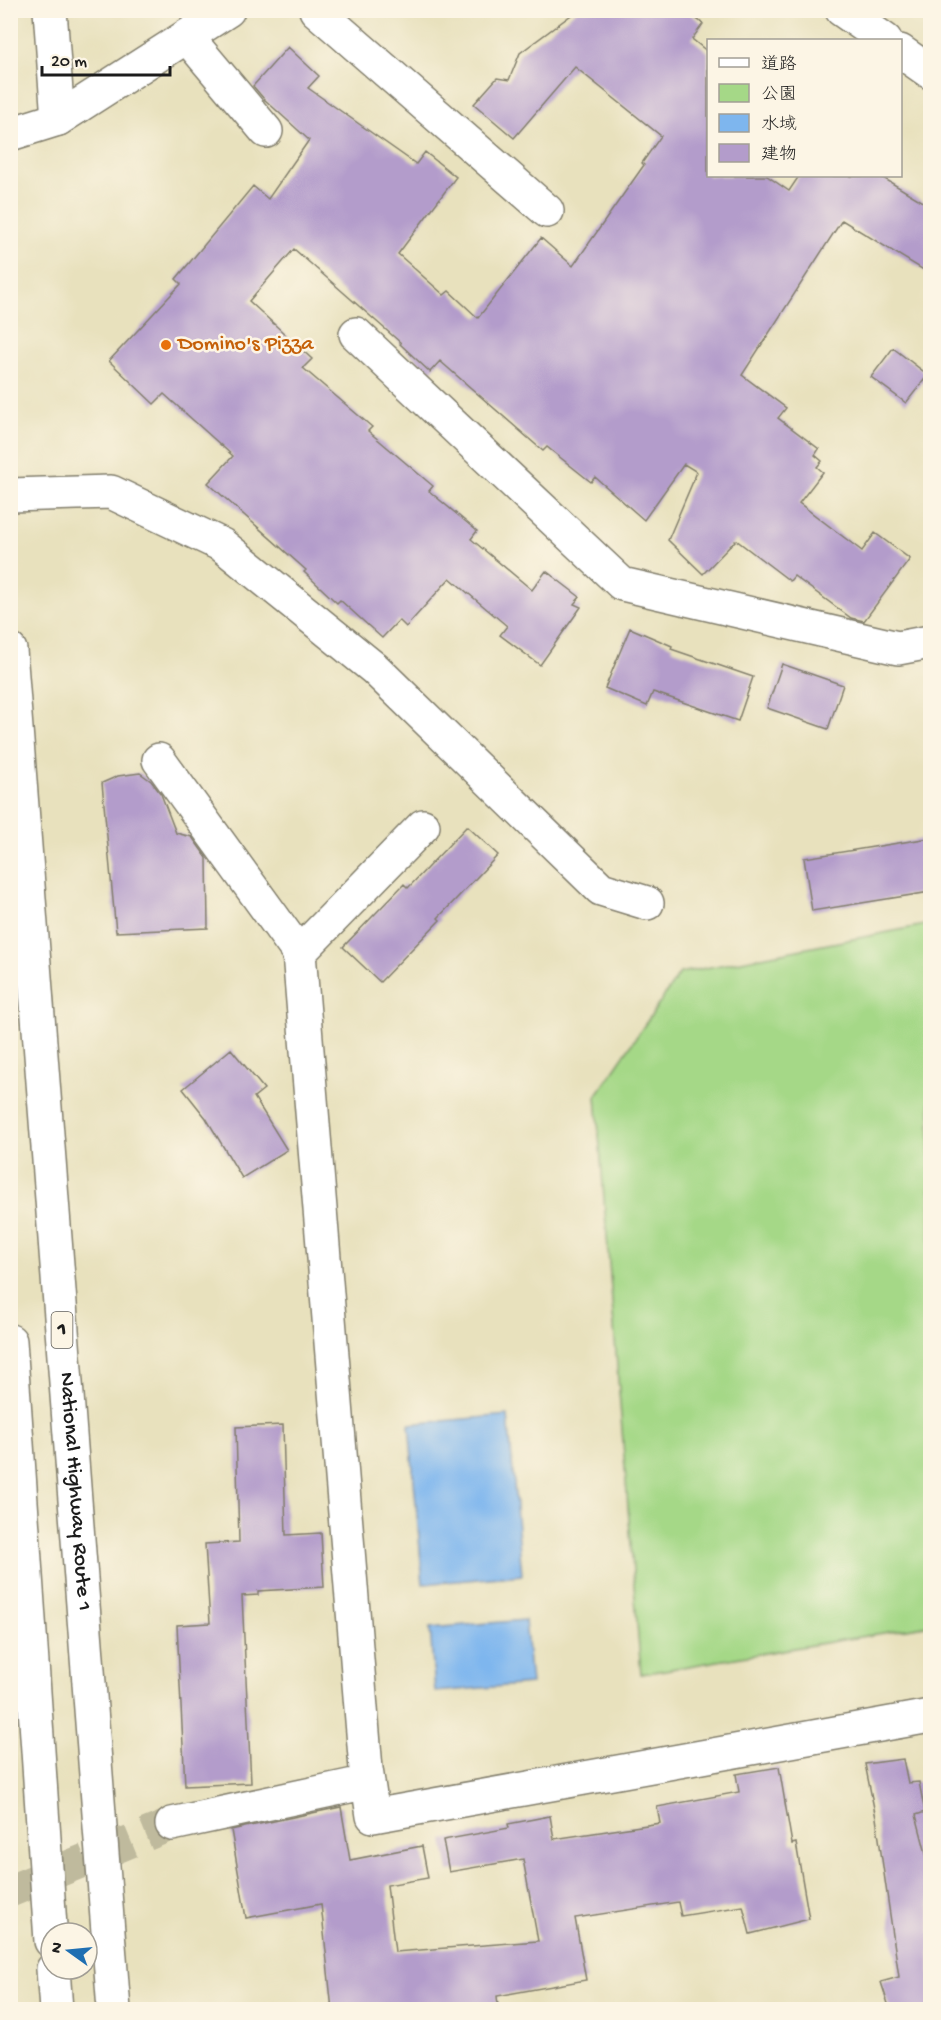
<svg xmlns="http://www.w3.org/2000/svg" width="941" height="2020" font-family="'Gochi Hand','Klee One',sans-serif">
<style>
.green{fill:#a5d887;stroke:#607a52;stroke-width:1.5}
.water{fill:#7eb6ee;stroke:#4d6985;stroke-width:1.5}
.building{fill:#b39ccb}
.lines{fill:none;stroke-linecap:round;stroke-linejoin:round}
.minor-tunnel{stroke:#bfba9d;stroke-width:33;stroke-dasharray:33 16;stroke-linecap:butt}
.minor-casing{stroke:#827e6c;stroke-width:36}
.tertiary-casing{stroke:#827e6c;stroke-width:36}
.trunk-casing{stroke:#827e6c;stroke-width:36}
.minor{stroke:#fff;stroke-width:33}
.tertiary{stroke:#fff;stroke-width:33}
.trunk{stroke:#fff;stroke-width:33}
.food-dot{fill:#e8710a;stroke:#fcf5e5;stroke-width:2}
.labels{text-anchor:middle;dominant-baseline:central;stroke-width:5;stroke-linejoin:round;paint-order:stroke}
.shield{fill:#fcf5e5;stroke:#5f5d58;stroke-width:1.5}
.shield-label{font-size:21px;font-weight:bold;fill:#1c1c1c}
.food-label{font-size:22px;fill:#c56008;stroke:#fcf5e5;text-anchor:start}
.street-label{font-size:22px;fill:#1c1c1c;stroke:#fcf5e5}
</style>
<rect width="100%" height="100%" fill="#fcf5e5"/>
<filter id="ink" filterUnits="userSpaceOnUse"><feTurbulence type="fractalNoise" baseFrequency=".0167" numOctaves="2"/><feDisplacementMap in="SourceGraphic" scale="12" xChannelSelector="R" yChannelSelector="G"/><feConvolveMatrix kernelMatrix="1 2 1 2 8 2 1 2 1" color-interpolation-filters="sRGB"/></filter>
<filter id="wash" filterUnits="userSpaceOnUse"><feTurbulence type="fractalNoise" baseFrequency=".008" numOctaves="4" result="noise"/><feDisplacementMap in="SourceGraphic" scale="24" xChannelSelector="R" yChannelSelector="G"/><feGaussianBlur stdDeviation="1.35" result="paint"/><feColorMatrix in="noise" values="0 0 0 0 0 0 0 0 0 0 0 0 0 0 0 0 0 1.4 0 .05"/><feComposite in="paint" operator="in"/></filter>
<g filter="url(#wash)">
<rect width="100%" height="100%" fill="#e8e1bd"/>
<path class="green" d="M930 924V1625L641 1674 596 1096 680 973Z"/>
<path class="water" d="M508 1415 522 1575 423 1584 409 1424Z
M525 1620 531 1684 435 1692 430 1628Z"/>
<g id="blocks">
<path class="building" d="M578 10H685L703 24 692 39 708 52V176H767L789 191 799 176H880L930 206V274L842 220 742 375 786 408 778 418 819 449 815 455 822 461 817 467 823 472 799 503 862 551 875 533 910 559 864 621 851 618 794 576 790 581 736 540 703 574 668 540 697 472 684 464 644 520 595 477 591 482 547 447 543 451 440 361 430 372 400 344 401 343 294 249 249 301 312 359 303 368 372 427 368 431 433 486 429 491 477 531 471 539 532 590 546 571 580 597 574 604 581 607 540 665 500 635 507 626 450 578 406 627 399 620 382 638 340 600 337 603 304 572 306 570 208 483 233 456 164 394 154 404 109 361 181 284 176 279 253 186 268 199 309 140 264 99 253 86 288 47 319 76 308 88 416 164 425 152 456 177 398 254 444 295 449 291 478 318 541 238 573 266 644 165 642 163 661 136 575 67 514 138 474 104 497 78 509 80 520 53Z
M893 348 928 375 906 403 871 377Z
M630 628 672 646 671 649 753 677 738 721 653 692 647 706 605 688Z
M782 664 843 685 828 729 767 708Z
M140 773 151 781 161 794 176 833 192 837 207 858 208 928 116 932 102 783 118 776Z
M467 826 498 855 438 918 440 920 380 982 343 947 404 884 408 888Z
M930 838V892L812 911 804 858Z
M231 1049 264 1089 254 1097 287 1150 242 1178 206 1118 183 1089Z
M283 1425 286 1535 321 1533 324 1587 258 1591V1595L242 1596 251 1783 185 1786 177 1625 210 1623 205 1544 239 1542 236 1427Z
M903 1759 908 1783 919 1782 925 1812 916 1815 930 1869V2010H890L881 1982 899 1977 876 1818 865 1764Z
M779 1767 792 1844 796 1843 809 1919 750 1934 743 1906 681 1916 678 1902 575 1918 586 1980 497 1996 498 2006 448 2010H332L321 1904 246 1918 231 1830 341 1807 350 1860 422 1846 428 1878 387 1885 395 1952 538 1941 523 1859 449 1872 443 1840 509 1828 508 1824 550 1816 554 1839 660 1823 657 1807 739 1792 736 1774Z"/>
</g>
</g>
<g filter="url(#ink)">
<use href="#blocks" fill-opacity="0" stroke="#827e6c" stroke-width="1.5"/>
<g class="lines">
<path class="minor-tunnel" d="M10 1891 172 1824"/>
<g class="minor-casing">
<path id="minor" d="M50 10 58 119
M316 10 547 211
M842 10 885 40
M187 37 266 131
M900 51 930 72
M356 334 622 584 898 648 930 642
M10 495 111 492 222 545 375 669 601 889 647 903
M159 760 299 953 366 1769 373 1816 930 1716
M299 953 423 826
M172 1824 368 1782"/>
</g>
<g class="tertiary-casing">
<path id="tertiary" d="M10 134 58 119 228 10"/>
</g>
<g class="trunk-casing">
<g id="trunk">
<path id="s1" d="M10 650 114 2010"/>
<path d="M10 1341 51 1941"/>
<path d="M53 1969 56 2010"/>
</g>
</g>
<use href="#minor" class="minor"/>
<use href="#tertiary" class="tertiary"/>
<use href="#trunk" class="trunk"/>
</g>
</g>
<circle class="food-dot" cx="166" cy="345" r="6"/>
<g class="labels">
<rect class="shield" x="51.5" y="1312" width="21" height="36" rx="4.5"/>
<g class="shield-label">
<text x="62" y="1330">1</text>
</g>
<g class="food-label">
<text x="178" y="345">Domino's Pizza</text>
</g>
<g class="street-label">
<text stroke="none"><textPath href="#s1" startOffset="844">National Highway Route 1</textPath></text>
</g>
</g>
<rect width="941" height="2020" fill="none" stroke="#fcf5e5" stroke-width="36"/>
<rect x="707" y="39" width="195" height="138" fill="#fcf5e5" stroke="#a29e95" stroke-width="1.5"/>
<rect x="719" y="58" width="30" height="9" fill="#ffffff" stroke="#a29e95" stroke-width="1.5"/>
<text x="761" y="69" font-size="18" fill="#1c1c1c">道路</text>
<rect x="719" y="84" width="30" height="18" fill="#a5d887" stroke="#a29e95" stroke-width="1.5"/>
<text x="761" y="99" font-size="18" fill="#1c1c1c">公園</text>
<rect x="719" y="114" width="30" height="18" fill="#7eb6ee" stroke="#a29e95" stroke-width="1.5"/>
<text x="761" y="129" font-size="18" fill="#1c1c1c">水域</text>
<rect x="719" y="144" width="30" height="18" fill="#b39ccb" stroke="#a29e95" stroke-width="1.5"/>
<text x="761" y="159" font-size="18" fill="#1c1c1c">建物</text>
<g transform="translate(69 1951) rotate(285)"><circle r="28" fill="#fcf5e5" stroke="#a29e95" stroke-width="1.5"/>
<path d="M0-4.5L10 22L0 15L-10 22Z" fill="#1f6fb2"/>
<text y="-9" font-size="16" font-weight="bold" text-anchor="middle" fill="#1c1c1c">N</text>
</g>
<path d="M42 66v9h128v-9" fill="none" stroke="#1c1c1c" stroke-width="3"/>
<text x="51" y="66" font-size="18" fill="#1c1c1c" stroke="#fcf5e5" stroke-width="4.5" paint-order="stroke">20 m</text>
</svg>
